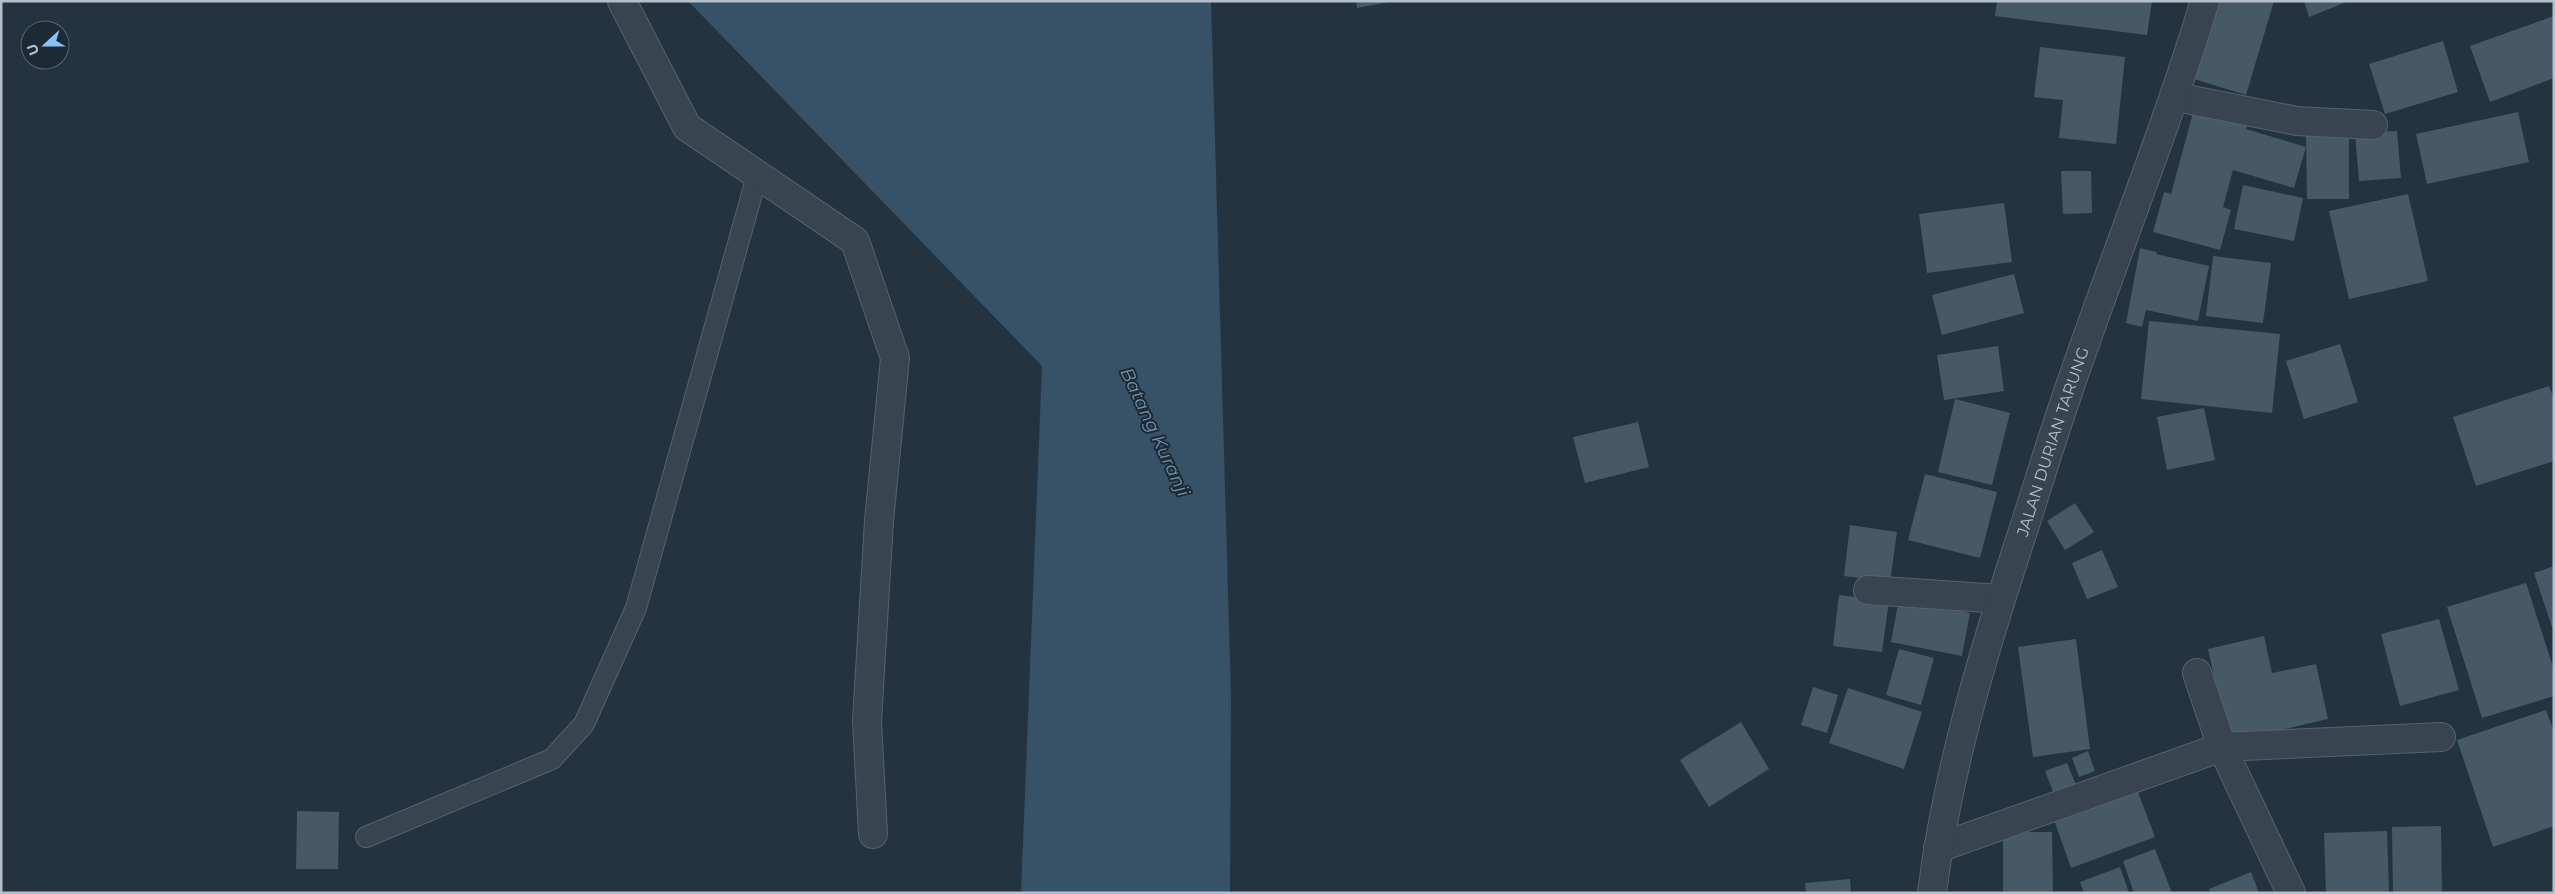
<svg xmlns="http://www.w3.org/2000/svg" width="2555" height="894" font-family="Montserrat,sans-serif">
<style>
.water{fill:#375167}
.building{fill:#475966}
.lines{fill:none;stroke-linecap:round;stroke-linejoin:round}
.service-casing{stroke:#56626d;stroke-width:22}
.minor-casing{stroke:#56626d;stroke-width:30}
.tertiary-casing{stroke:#56626d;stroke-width:30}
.service{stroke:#384550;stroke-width:20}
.minor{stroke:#384550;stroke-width:28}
.tertiary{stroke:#384550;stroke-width:28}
.labels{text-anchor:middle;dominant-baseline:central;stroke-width:4;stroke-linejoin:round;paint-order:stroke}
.street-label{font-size:16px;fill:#b4bfca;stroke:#1d2a35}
.water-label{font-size:18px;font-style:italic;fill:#7394af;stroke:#1d2a35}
</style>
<rect width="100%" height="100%" fill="#243340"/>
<path class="water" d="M688 1H1211L1231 696 1230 893H1021L1042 366Z"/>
<path class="building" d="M1356 1H1389V2L1357 8Z
M1997 1H2152L2147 35 1995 16Z
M2213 1H2274L2246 95 2191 78Z
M2304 1H2349L2309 17Z
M2554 16V78L2490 102 2470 46Z
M2443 41 2458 92 2385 114 2369 64Z
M2040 47 2125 57 2116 144 2059 138 2063 100 2034 97Z
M2194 109 2248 124 2246 129 2306 147 2294 188 2233 170 2223 207 2231 210 2220 250 2153 232 2164 192 2171 194Z
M2518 112 2529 162 2427 184 2416 134Z
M2397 131 2401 178 2359 181 2355 134Z
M2306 133H2349V199H2307Z
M2061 171H2091L2092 213 2063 214Z
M2243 185 2303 198 2294 241 2234 229Z
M2408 194 2428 281 2349 299 2329 211Z
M2004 203 2012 262 1927 273 1919 214Z
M2140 248 2157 252 2156 254 2209 266 2198 321 2146 310 2142 327 2126 323Z
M2213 256 2271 263 2263 323 2206 316Z
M2014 274 2024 313 1942 335 1932 295Z
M2149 321 2280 334 2272 413 2141 399Z
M2340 344 2358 402 2304 419 2286 361Z
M1998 346 2004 391 1944 400 1937 355Z
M2549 386 2554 399V461L2476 486 2453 417Z
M1955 399 2010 413 1992 485 1938 472Z
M2204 408 2215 460 2167 470 2157 417Z
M1638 422 1649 467 1585 483 1573 437Z
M1925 474 1997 492 1980 558 1908 540Z
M2075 503 2094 532 2065 550 2047 521Z
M1850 525 1897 532 1890 582 1844 576Z
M2102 550 2118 587 2087 599 2072 563Z
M2554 566V630H2553L2534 573Z
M2526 583 2554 670V696L2482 718 2447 607Z
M1839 595 1889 601 1882 652 1833 646Z
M1899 599 1970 613 1962 656 1891 642Z
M2439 619 2459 690 2400 706 2381 634Z
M2264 636 2272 673 2316 664 2328 719 2228 742 2208 649Z
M2076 639 2090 749 2033 757 2018 647Z
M1899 649 1934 658 1921 705 1886 695Z
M1813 687 1838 695 1827 733 1801 725Z
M1848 688 1922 712 1904 769 1829 743Z
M2546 710 2554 732V826L2493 847 2457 740Z
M1741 722 1769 769 1709 807 1680 760Z
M2088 751 2095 771 2079 777 2072 758Z
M2067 763 2078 790 2056 799 2045 771Z
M2135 784 2155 837 2071 868 2052 814Z
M297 811 339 812 338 869H296Z
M2441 826 2442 893H2393L2392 827Z
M2387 831 2389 893H2326L2324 833Z
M2003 832H2052L2053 893H2003Z
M2155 849 2172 893H2134L2123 861Z
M2120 867 2129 893H2084L2080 882Z
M2251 872 2259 893H2210L2209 889Z
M1850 879 1851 893H1806L1805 883Z"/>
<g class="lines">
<g class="service-casing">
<path id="service" d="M366 837 552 759 584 724 636 608 757 176"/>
</g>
<g class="minor-casing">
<path id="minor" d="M622 1 687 127 855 241 895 358 879 521 867 721 873 834
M2176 97 2297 121 2373 125
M1868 590 2001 599
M2197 673 2222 747 2291 893
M1938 848 2222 747 2441 737"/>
</g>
<g class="tertiary-casing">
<g id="tertiary">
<path id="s1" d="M1932 893C1947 771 1984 650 2022 534 2037 488 2051 441 2067 395 2112 263 2164 135 2205 1"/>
</g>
</g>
<use href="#service" class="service"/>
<use href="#minor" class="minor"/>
<use href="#tertiary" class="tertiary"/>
</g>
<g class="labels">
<g class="street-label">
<text stroke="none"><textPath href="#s1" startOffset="468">JALAN DURIAN TARUNG</textPath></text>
</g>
<g class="water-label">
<text transform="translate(1155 432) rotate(65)">Batang Kuranji</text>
</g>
</g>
<rect width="2555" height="894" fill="none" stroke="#b4bfca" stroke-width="5"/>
<g transform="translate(45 45) rotate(249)"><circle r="24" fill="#1d2a35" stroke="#596671"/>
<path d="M0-4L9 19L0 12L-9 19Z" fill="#87c2fc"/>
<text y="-8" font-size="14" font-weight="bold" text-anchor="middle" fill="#b4bfca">U</text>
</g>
</svg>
